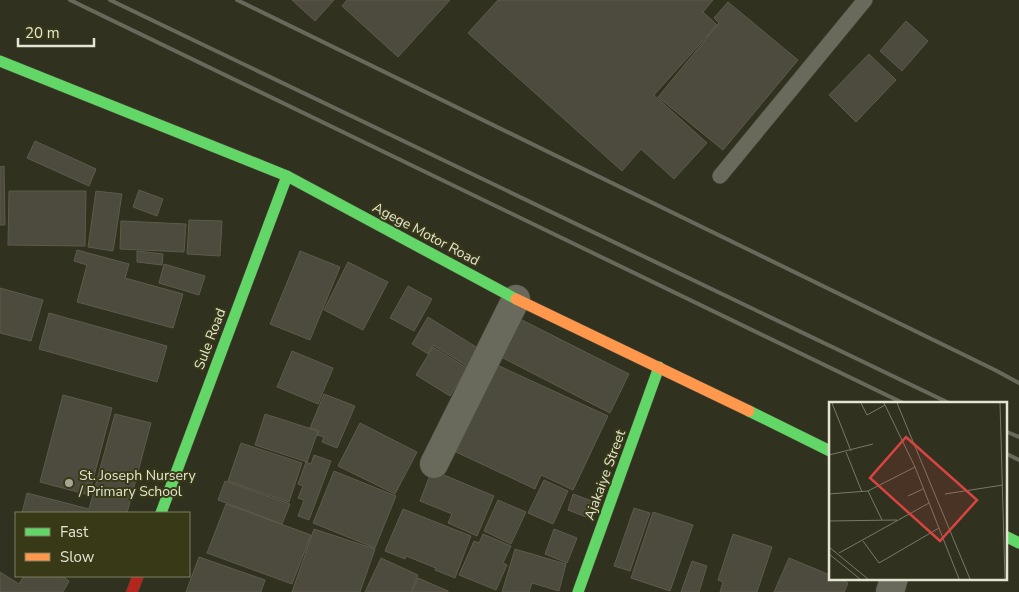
<svg xmlns="http://www.w3.org/2000/svg" width="1019" height="592" font-family="'Nunito Sans',sans-serif">
<style>
.building{fill:#4d4b3d;stroke:#5e5b4d}
.lines{fill:none;stroke-linecap:round;stroke-linejoin:round}
.lane-casing{stroke:#4d4d3d;stroke-width:16}
.street-casing{stroke:#4d4d3d;stroke-width:29}
.fast-casing{stroke:#4d4d3d;stroke-width:12}
.slow-casing{stroke:#4d4d3d;stroke-width:12}
.jam-casing{stroke:#4d4d3d;stroke-width:12}
.lane{stroke:#69695c;stroke-width:15}
.street{stroke:#69695c;stroke-width:28}
.fast{stroke:#63d668;stroke-width:11}
.slow{stroke:#ff974d;stroke-width:11}
.jam{stroke:#b3261e;stroke-width:11}
.rail{stroke:#68695b;stroke-width:4}
.poi-dot{fill:#a5a693;stroke:#383917;stroke-width:2}
.labels{text-anchor:middle;dominant-baseline:central;stroke-width:4;stroke-linejoin:round;paint-order:stroke}
.street-label{font-size:14px;fill:#e4e5d2;stroke:#383917}
.poi-label{font-size:14px;fill:#e4e5d2;stroke:#383917;text-anchor:start}
.inset-road{fill:none;stroke:#797967;stroke-width:1}
.view{fill:#d84442;fill-opacity:0.15;stroke:#d84442;stroke-width:2.5}
.inset-edge{fill:none;stroke:#e4e5d2;stroke-width:2.5}
</style>
<rect width="100%" height="100%" fill="#31311f"/>
<path class="building" d="M292 0H334L315 21Z
M347 0H450L398 57 342 6Z
M498 0H713L703 12 717 25 654 95 707 143 674 179 641 149 622 171 468 33Z
M728 2 798 60 723 150 658 97 719 23 714 18Z
M906 21 928 41 902 71 880 51Z
M869 54 896 80 856 122 829 95Z
M35 141 96 169 89 186 27 158Z
M4 166 5 225H0V167Z
M139 190 163 199 157 216 133 207Z
M9 191H86L85 246 8 245Z
M96 191 122 194 113 251 88 247Z
M189 220 222 221 220 256 187 254Z
M121 221 186 224 184 252 120 249Z
M77 250 129 264 125 278 183 294 173 328 77 302 87 265 74 261Z
M137 251 163 254 162 265 137 262Z
M300 251 340 267 310 340 270 324Z
M348 262 388 282 363 330 324 310Z
M164 264 205 276 199 295 159 283Z
M408 286 432 299 414 331 390 318Z
M0 288 43 300 31 341 0 333Z
M49 313 167 346 157 382 39 349Z
M428 317 481 350 470 368 433 345 428 354 412 344Z
M520 319 629 374 610 413 501 357Z
M433 347 467 368 450 396 416 375Z
M292 351 333 368 318 404 277 387Z
M497 365 608 416 573 490 541 475 535 489 456 452Z
M324 394 355 406 337 448 322 442 324 437 317 435 319 431 310 428Z
M63 395 112 408 89 495 40 482Z
M115 414 151 423 127 513H22L27 493 89 509Z
M265 414 318 431 307 462 255 445Z
M360 423 417 452 395 494 338 466Z
M241 443 302 463 289 502 228 481Z
M314 455 331 461 309 520 298 516 304 500 298 498 303 486 298 484 306 462 311 464Z
M432 470 494 496 477 536 448 523 452 514 420 501Z
M334 471 396 496 375 548 313 523Z
M544 480 568 491 553 524 528 513Z
M225 481 290 504 282 524 218 500Z
M573 494 592 501 586 517 568 510Z
M498 500 526 512 511 544 484 531Z
M226 504 311 535 292 584 207 553Z
M634 508 650 513 630 571 614 566Z
M403 509 471 536 455 578 435 570 436 568 406 556 405 559 385 551Z
M653 512 693 525 670 591 631 578Z
M314 529 375 549 360 592H292Z
M554 529 577 538 567 563 545 554Z
M483 534 511 546 503 563 507 565 496 590 459 575 474 541 479 543Z
M733 534 772 547 757 592H720L723 582 718 580Z
M515 549 566 564 559 591 532 583 529 592H502Z
M199 557 265 580 261 592H186Z
M381 558 418 575 411 592H365Z
M789 558 830 575V578H837L848 583 844 592H774Z
M692 561 707 566 699 592H681Z
M0 572 19 584 24 576H62L69 581 63 592H0Z
M418 578 448 591V592H412Z"/>
<g class="lines">
<g class="lane-casing">
<path id="lane" d="M720 176 865 0"/>
</g>
<g class="street-casing">
<path id="street" d="M434 464 516 299
M890 592 894 578"/>
</g>
<g class="fast-casing">
<path id="fast" d="M0 61 287 176 516 299
M749 411 830 451
M161 513 287 176
M1005 536 1019 543
M578 592 659 367"/>
</g>
<g class="slow-casing">
<path id="slow" d="M516 299 749 411"/>
</g>
<g class="jam-casing">
<path id="jam" d="M132 592 138 576"/>
</g>
<use href="#lane" class="lane"/>
<use href="#street" class="street"/>
<use href="#fast" class="fast"/>
<use href="#slow" class="slow"/>
<use href="#jam" class="jam"/>
<path class="rail" d="M70 0 903 403
M110 0 949 403
M237 0 995 370 1019 383
M1005 431 1019 437
M1005 453 1019 460"/>
</g>
<circle class="poi-dot" cx="69" cy="483" r="5"/>
<g class="labels">
<g class="street-label">
<text transform="translate(426 234) rotate(28)">Agege Motor Road</text>
<text transform="translate(210 339) rotate(-69)">Sule Road</text>
<text transform="translate(605 475) rotate(-70)">Ajakaiye Street</text>
</g>
<g class="poi-label">
<text x="79" y="475">St. Joseph Nursery<tspan x="79" dy="16">/ Primary School</tspan></text>
</g>
</g>
<g transform="translate(829 402)">
<rect width="178" height="178" fill="#31311f"/>
<path class="inset-road" d="M3 1 22 49M32 1 38 13 56 3M55 1 86 65 130 177M68 1 141 177M171 1 176 177M17 50 33 90M0 53 44 42M39 89 53 118M0 92 39 89 86 65M116 92 174 83M79 94 94 87M0 119 68 118M34 139 50 161 110 126M0 145 39 177M10 151 100 101M0 152 31 177"/>
<path class="view" d="M77 35 148 98 111 139 41 76Z"/>
<rect width="178" height="178" class="inset-edge"/>
</g>
<rect x="15" y="512" width="175" height="65" fill="#383917" stroke="#7d7e62"/>
<rect x="25" y="528" width="25" height="8" fill="#63d668" stroke="#7d7e62"/>
<text x="60" y="537" font-size="15" fill="#e4e5d2">Fast</text>
<rect x="25" y="553" width="25" height="8" fill="#ff974d" stroke="#7d7e62"/>
<text x="60" y="562" font-size="15" fill="#e4e5d2">Slow</text>
<path d="M18 38v8h76v-8" fill="none" stroke="#e4e5d2" stroke-width="2.5"/>
<text x="25" y="38" font-size="15" fill="#e4e5d2" stroke="#383917" stroke-width="4" paint-order="stroke">20 m</text>
</svg>
